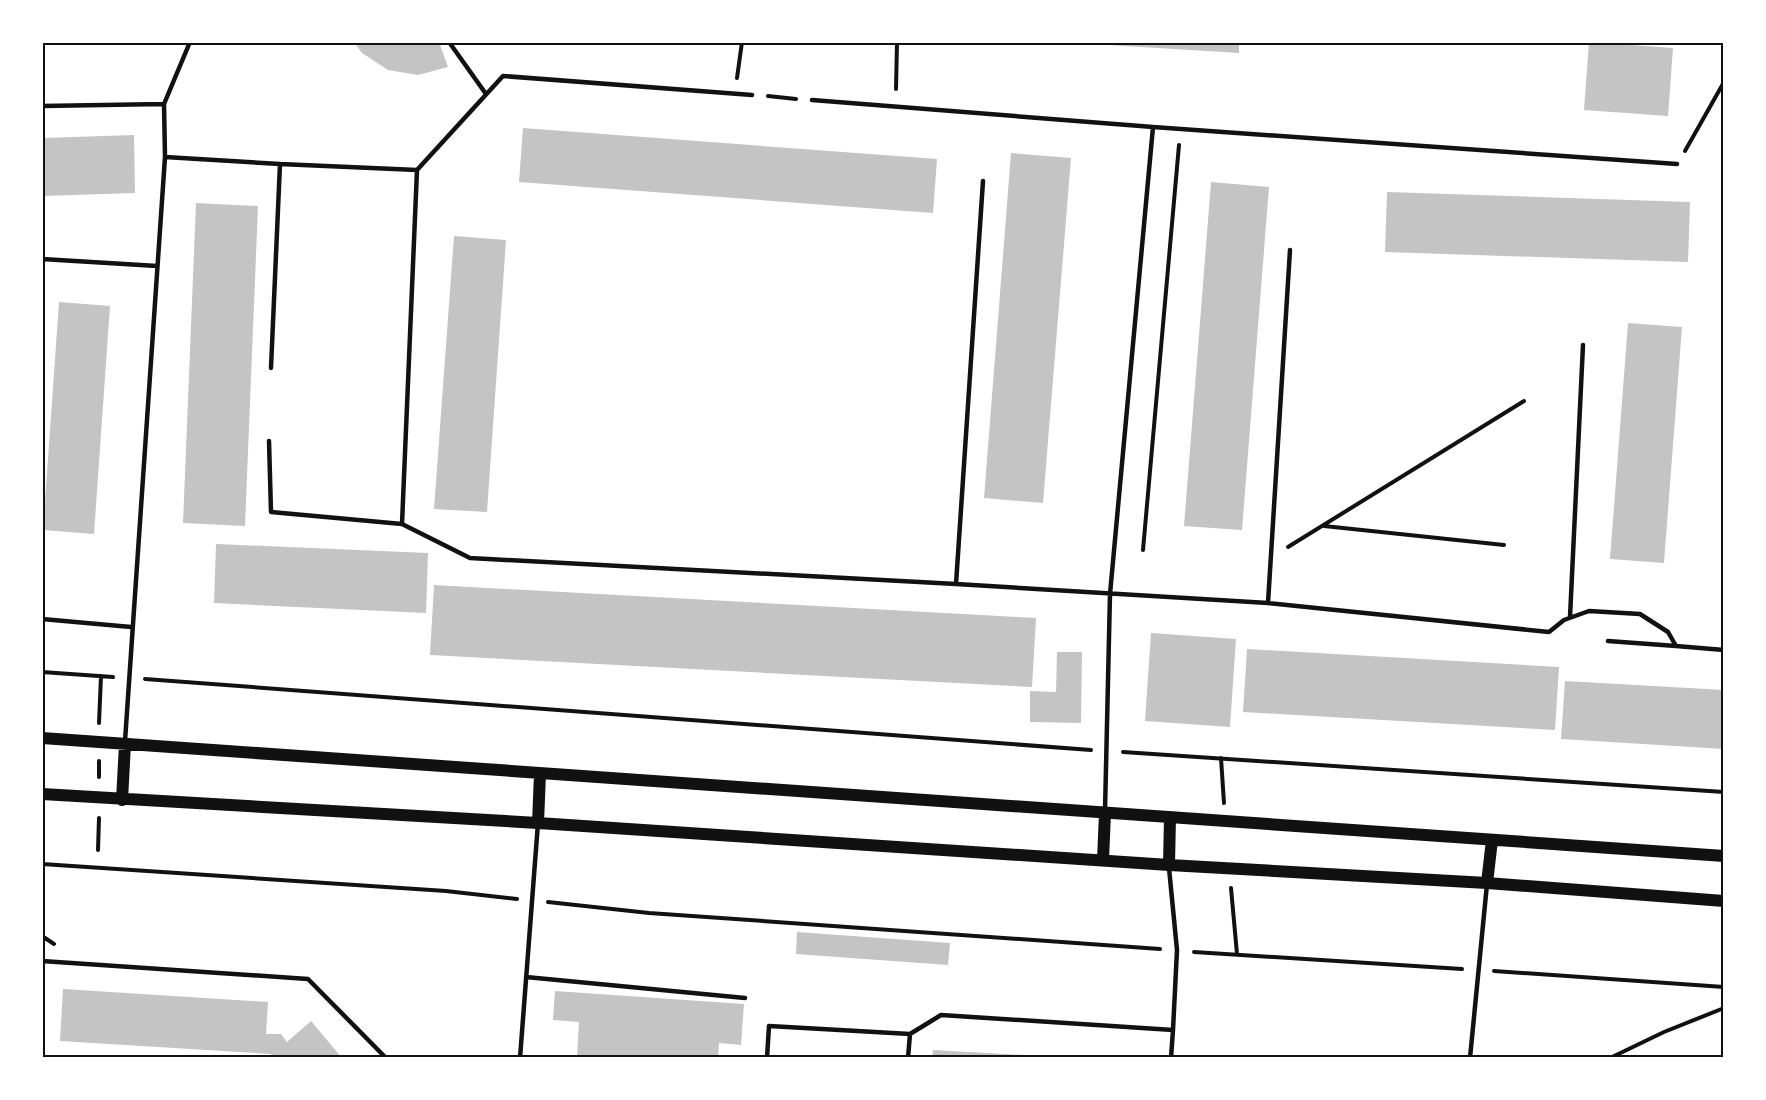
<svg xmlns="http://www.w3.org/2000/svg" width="1766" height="1100" font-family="'Alegreya Sans',sans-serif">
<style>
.building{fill:#c4c4c4}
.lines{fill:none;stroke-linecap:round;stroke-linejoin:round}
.path{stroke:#111;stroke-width:4}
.service{stroke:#111;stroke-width:4.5}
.secondary{stroke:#111;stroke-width:12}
.neatline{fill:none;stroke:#111;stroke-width:2}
</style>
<rect width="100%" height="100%" fill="#fff"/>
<path class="building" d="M354 42H409L415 44 439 42 448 67 418 75 388 70 362 53Z
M1093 42H1239V53L1092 44Z
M1589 42 1673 48 1668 116 1584 110Z
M523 128 937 159 933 213 519 182Z
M134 135 135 193 42 196V138Z
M1011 153 1071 158 1043 503 984 498Z
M1211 182 1269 187 1242 530 1184 526Z
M1387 192 1690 202 1688 262 1385 252Z
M196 203 258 206 245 526 183 523Z
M454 236 506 240 487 512 434 509Z
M59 302 110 306 94 534 43 530Z
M1628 323 1682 327 1664 563 1610 559Z
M216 544 428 553 426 613 214 603Z
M434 585 1036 618 1032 687 430 655Z
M1151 633 1236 639 1230 727 1145 721Z
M1247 649 1559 667 1555 730 1243 712Z
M1057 652H1082L1081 723 1030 722V691L1056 692Z
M1565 681 1724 690V749L1561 739Z
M797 932 950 943 948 965 796 954Z
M63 989 268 1002 266 1034H281L287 1042 311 1021 342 1058H274L271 1054 60 1041Z
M555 991 744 1004 741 1045 719 1043 718 1058H577L579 1022 553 1020Z
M933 1050 1043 1056V1058H932Z"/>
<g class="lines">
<path class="path" d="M737 78 742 42
M896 89 897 42
M768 96 796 99
M1685 151 1724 82
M1324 526 1504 545
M1288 547 1524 401
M1143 550 1179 145
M42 672 113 677
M145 679 1091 750
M99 723 101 676
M1123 752 1724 792
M1221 758 1224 803
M99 761V777
M98 850 99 818
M42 864 446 891 517 899
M1231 888 1237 954
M548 902 649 913 1160 949
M42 936 54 944
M1194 952 1462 969
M1494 971 1724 987
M1610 1058 1664 1032 1724 1008"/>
<path class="service" d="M449 42 486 94
M812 100 1153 127
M42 106 164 104
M165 157 280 164
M983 181 956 584 1268 603 1290 250
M42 259 157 266
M271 368 280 164 417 170
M269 441 271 512 402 524 470 558 956 584
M402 524 417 170 503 76 752 95
M1268 603 1549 632 1564 620 1589 611 1640 614 1668 632 1676 646 1724 650
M1570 617 1583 345
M42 619 131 627
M1608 641 1676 646
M125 741 165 157 164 104 190 42
M1105 811 1110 594 1153 127 1677 164
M1169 868 1177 950 1173 1030
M42 961 308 979 386 1058
M526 977 745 998
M520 1058 538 823
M767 1058 769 1026 910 1034 941 1015 1173 1030 1171 1058
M908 1058 910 1034
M1470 1058 1487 884"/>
<path class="secondary" d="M42 738 1724 856
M42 794 538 823 1169 865 1487 883 1724 901
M122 800 125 744
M538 823 540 774
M1103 860 1105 813
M1169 865 1170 817
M1487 883 1492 840"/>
</g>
<rect width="1766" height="1100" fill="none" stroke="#ffffff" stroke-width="87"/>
<rect x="44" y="44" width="1678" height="1012" class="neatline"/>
</svg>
